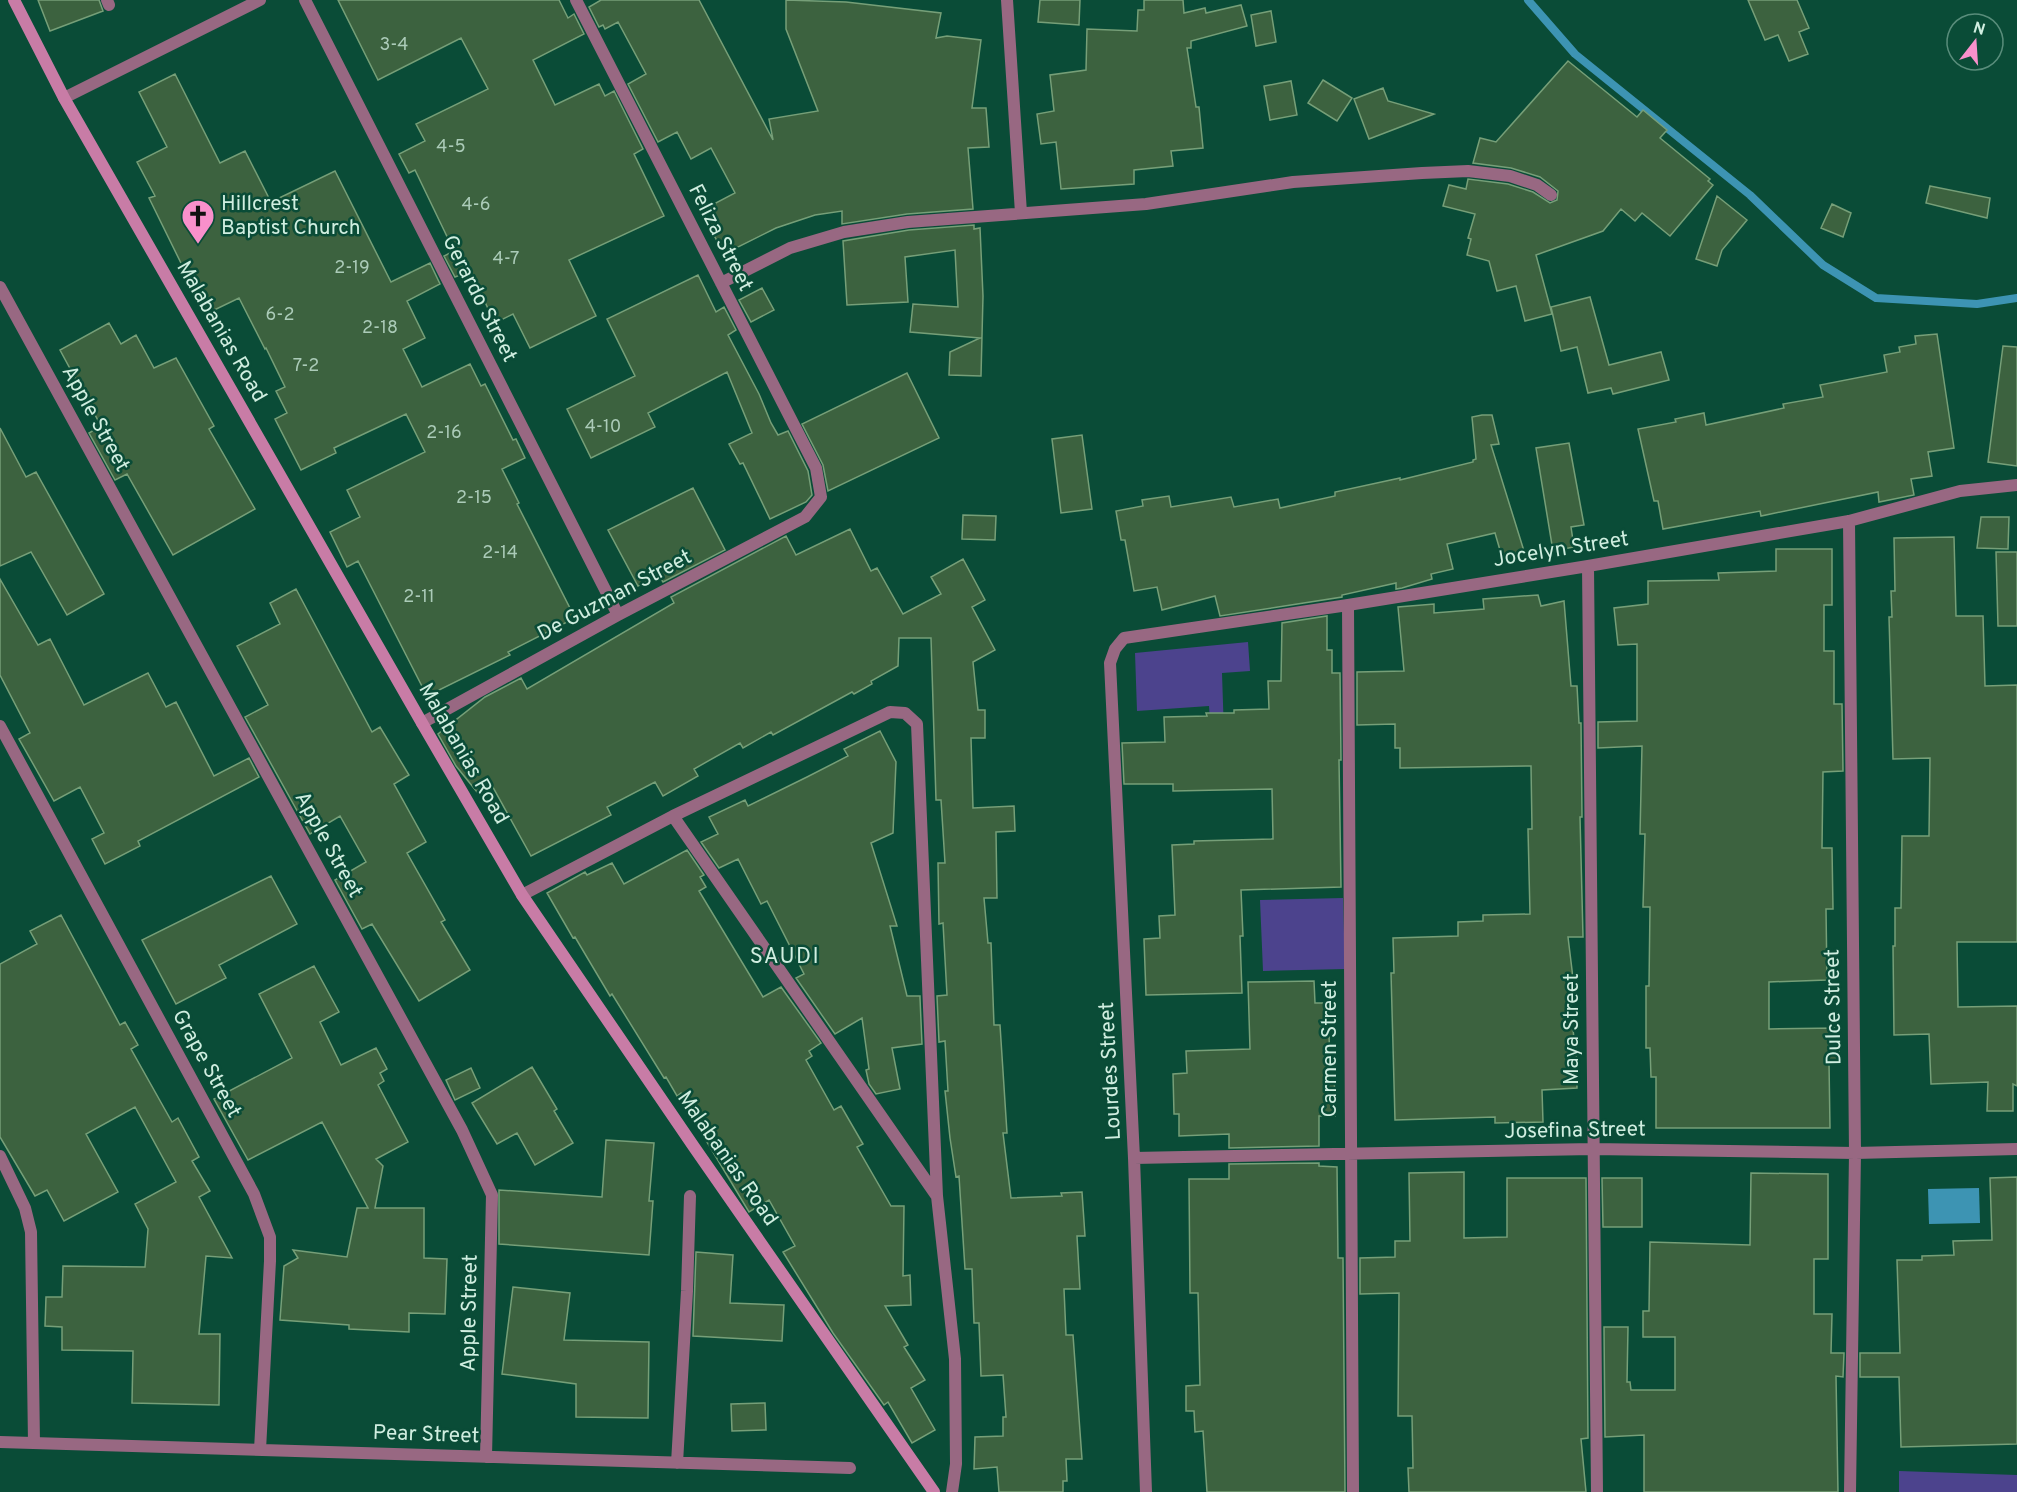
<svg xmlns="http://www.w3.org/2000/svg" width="2017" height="1492" font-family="Overpass,sans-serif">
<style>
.green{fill:#4c438d}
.water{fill:#3d94b3}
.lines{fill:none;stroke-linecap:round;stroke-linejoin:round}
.stream{stroke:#3d94b3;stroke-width:8}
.building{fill:#3c623f;stroke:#769f78;stroke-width:1.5}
.street{stroke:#986882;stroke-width:12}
.secondary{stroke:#c87ca6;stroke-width:12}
.labels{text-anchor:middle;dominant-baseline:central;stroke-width:5;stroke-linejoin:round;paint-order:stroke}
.number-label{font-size:18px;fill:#abcbb8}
.poi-label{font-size:21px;fill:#d0eee0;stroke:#0a4c37;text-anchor:start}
.street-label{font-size:21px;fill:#d0eee0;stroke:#0a4c37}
.neighbourhood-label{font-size:22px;letter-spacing:1.5px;fill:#d0eee0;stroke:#0a4c37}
</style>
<rect width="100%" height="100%" fill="#0a4c37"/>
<path class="green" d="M1248 642 1250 671 1222 673 1224 734 1211 735 1209 706 1137 711 1135 653Z
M1343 898 1345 969 1263 971 1260 900Z
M1899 1471 2017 1475V1492H1899Z"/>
<path class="water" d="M1979 1188 1980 1223 1929 1224 1928 1189Z"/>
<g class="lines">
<path class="stream" d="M1528 0 1575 54 1750 195 1823 265 1876 298 1977 304 2017 298"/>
</g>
<path class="building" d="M38 0H99L103 11 50 31Z
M338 0H559L568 18 574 14 584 34 533 60 555 105 599 84 605 96 614 91 643 149 634 154 664 216 569 260 596 316 530 348 513 314 495 323 470 271 455 277 444 256 452 252 450 250 453 249 415 170 409 173 399 154 425 141 416 124 488 89 461 38 378 80Z
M601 0H699L773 140 769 119 818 111 786 29V0L846 2 941 13 936 38 947 36 981 40 972 108H986L989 147 968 148 973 209 907 214 842 224V211L815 215 776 228 724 254 707 222 716 217 710 206 735 193 711 148 691 159 677 132 658 142 628 84 646 74 618 22 605 29 603 25 599 27 589 7Z
M1040 0H1080L1079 25 1038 22Z
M1144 0H1183L1184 13 1205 8 1206 13 1241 5 1247 26 1191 41V48H1187L1196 107H1199L1203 148 1171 151 1173 166 1134 170V184L1061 189 1056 142 1041 144 1037 114 1054 111 1050 75 1086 70 1087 29 1137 31 1138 10H1144Z
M1748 0H1797L1809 28 1799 32 1808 54 1789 61 1778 35 1765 40Z
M1271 11 1276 42 1256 46 1251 15Z
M1568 61 1637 117 1643 110 1667 130 1660 138 1710 179 1708 181 1713 185 1670 236 1642 213 1635 221 1621 209 1603 231 1536 255 1552 314 1525 321 1516 286 1497 291 1489 261 1467 255 1471 239 1468 238 1475 214 1443 206 1449 185 1466 189 1468 179 1508 184 1533 192 1550 203 1557 200 1558 191 1540 177 1511 168 1473 163 1480 138 1496 142Z
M175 74 220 163 245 151 271 202 335 171 391 282 430 263 440 284 407 301 425 338 403 349 422 387 470 364 481 386 485 384 513 440 516 439 525 458 502 469 519 503 517 504 575 618 508 652 510 655 427 696 358 561 347 567 330 532 360 517 347 490 425 452 406 414 334 448 336 453 301 470 275 419 287 413 276 391 285 387 266 348 265 349 239 298 206 314 149 198 155 196 137 162 167 147 139 92Z
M1323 80 1352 98 1337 121 1308 103Z
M1291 81 1297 115 1270 120 1264 86Z
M1383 88 1388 101 1434 114 1369 139 1354 99Z
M1930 186 1990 198 1987 218 1926 203Z
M1717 196 1747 220 1722 250 1717 266 1696 259Z
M1832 204 1851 213 1843 237 1821 228Z
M974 225V229L980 228 983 296 981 376 949 375 950 352 980 338 910 332 913 304 958 307 955 250 905 257 908 302 847 305 843 241 909 230Z
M698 275 716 312 724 307 736 330 728 335 759 394 771 423 778 435 788 431 808 471 812 495 806 502 770 519 743 463 740 464 729 444 752 433 727 372 648 413 655 427 591 458 567 409 635 376 607 319Z
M762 288 774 310 751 322 739 300Z
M1590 297 1609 365 1661 352 1669 380 1613 394 1611 388 1588 393 1577 347 1561 351 1551 307Z
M109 323 121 344 136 335 154 368 176 358 214 426 209 429 255 509 173 555 127 474 115 480 89 433 101 426 60 350Z
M1937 334 1954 448 1928 452 1932 476 1911 479 1914 495 1879 502 1878 492 1761 516 1760 511 1663 529 1658 501H1654L1638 429 1676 422 1675 419 1704 413 1706 425 1784 408 1783 404 1823 397 1820 385 1887 372 1884 355 1900 352 1899 347 1916 344 1915 336Z
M2003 346 2017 347V466L1988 462Z
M907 373 939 438 828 491 823 465 802 424Z
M1482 415H1492L1499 444 1491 445 1524 551 1502 557 1495 533 1447 544 1453 569 1431 574 1432 579 1402 588 1396 589V583L1342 595V597L1220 616 1215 596 1162 610 1157 587 1134 591 1125 540H1121L1116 511 1143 506 1142 500 1169 496 1171 507 1231 497 1234 507 1278 499 1280 508 1335 496V492L1400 478V480L1473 462V460L1476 459 1472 417Z
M0 428 26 477 36 472 104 594 67 615 31 552 0 566Z
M1082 435 1092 509 1061 513 1052 439Z
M1569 443 1584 525 1571 527 1574 547 1553 551 1536 448Z
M693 488 725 550 663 582 659 576 638 586 608 530Z
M963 515 996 516 995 540 962 539Z
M1981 517H2009L2008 549 1977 548Z
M850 529 871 571 877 568 903 614 941 594 931 577 963 559 985 600 972 607 995 650 973 662 978 710H985V738H971L973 808 1014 806 1015 831 996 832 997 898H984L988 943H991L994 1025H1000L1007 1133H1003L1011 1198 1062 1196 1061 1193 1082 1192 1085 1236H1077L1080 1289H1064L1066 1335H1073L1082 1459H1066L1067 1481H1063V1492H999L997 1467 974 1469 975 1437 1003 1436V1417H1006L1003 1375 981 1376 979 1323H974L972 1269H965L959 1176 956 1177 950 1138 945 1091H948L945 1041 939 1042 937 996 947 995 943 923 939 924 938 863H945L941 800H936L931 638H899L898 666 871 681 872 684 854 694 852 692 773 735 771 732 743 748 740 743 694 769 698 776 663 796 655 782 607 807 611 815 531 856 490 782 477 792 456 766 438 734 485 697 521 678 527 689 674 603 671 597 786 536 796 555Z
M1954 537 1956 616H1983L1985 686 2017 685V942H1957L1958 1007 2017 1006V1086L2013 1084V1111H1987L1988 1082 1931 1084 1929 1034 1894 1035 1893 946H1895V908H1901L1902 836H1929L1930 758 1893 759 1889 617H1892L1891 591H1895L1894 538Z
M1776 549H1832V605H1824V651H1834V704H1842L1843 771 1823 772 1822 848H1832L1833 909H1826L1827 980 1769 982V1029L1839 1028V1061L1829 1062 1830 1128H1656V1077H1651L1650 1048H1646V986H1649L1650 907H1643L1645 834H1640L1642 746 1598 748V722L1637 721V644L1618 645 1614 608 1648 604V581L1719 580 1718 573 1776 571Z
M1996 552H2017V626H1998Z
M0 579 38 645 50 639 84 705 148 673 166 707 176 702 214 776 249 758 259 777 138 841 140 846 105 864 92 839 104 833 80 787 54 801 19 739 30 733 0 675Z
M296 589 372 732 380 727 409 775 394 784 426 842 407 853 445 920 441 922 470 970 419 1001 372 924 362 929 335 880 366 862 340 816 310 834 245 717 268 705 237 646 280 624 270 603Z
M1538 595 1541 606 1564 601 1571 686H1577L1579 723H1581L1582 817H1580L1583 937H1568L1573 978H1568L1574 1039 1576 1038 1577 1088 1542 1090 1543 1122 1495 1123V1117L1395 1120 1391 973H1394L1393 938 1458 936V922L1483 921V915L1530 914 1528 829H1532L1531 766 1400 768V748H1395V724L1357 725V672L1404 671 1398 607 1434 604V613L1484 609 1483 599Z
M1327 616V650H1332V673H1340L1341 760H1339L1341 887 1241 890 1243 936H1240L1242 993 1146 995 1144 939 1160 938 1159 916 1175 915 1172 845 1194 844V841L1273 839 1272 789 1173 791V784H1124L1122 743 1165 742 1164 717 1207 716 1206 713H1234V710L1269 709 1268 681H1281L1282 623Z
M880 731 896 762 893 833 871 843 897 926H890L907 996H920V998L922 1044 892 1048 900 1089 876 1094 869 1084 866 1070 869 1069 862 1018 835 1034 796 978 804 974 767 901 761 904 738 859 719 868 701 842 718 834 709 817 745 800 748 806 807 777 848 756 844 749Z
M687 850 704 875 700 877 706 887 699 891 763 997 781 987 821 1043 809 1051 812 1056 806 1060 834 1110 841 1106 863 1144 857 1147 891 1206H904L903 1276 910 1275 911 1305 885 1306 908 1345 904 1347 925 1380 911 1388 935 1430 912 1443 888 1402 884 1405 833 1333 783 1252 795 1246 769 1200 749 1212 704 1137 706 1136 681 1093 677 1096 666 1077 664 1078 612 994 610 996 575 937 573 938 547 893 585 872 587 875 612 863 624 884Z
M271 876 297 924 219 965 226 978 176 1004 142 940Z
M61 915 120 1025 125 1022 138 1045 131 1049 172 1122 178 1118 199 1157 192 1161 210 1191 199 1197 232 1258 206 1256 199 1334H220L219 1405 132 1403 133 1351 62 1350V1327L45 1326 46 1297H62L63 1266 145 1267 148 1229 135 1204 176 1182 135 1107 86 1134 118 1192 64 1221 47 1190 35 1196 0 1137V964L37 944 30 931Z
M314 966 339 1012 320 1022 341 1065 376 1048 387 1069 380 1073 384 1081 378 1085 408 1142 376 1159 383 1166 375 1208H424V1258L447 1259 445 1314 409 1313V1332L349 1329V1325L280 1320 284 1266 298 1258 293 1250 347 1257 357 1208H368L322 1122 248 1160 214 1099 292 1058 259 994Z
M1314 981 1315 1003H1328L1330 1065H1334L1335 1116H1319V1146L1229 1148V1134L1179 1136V1114H1174L1173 1074 1187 1073 1186 1051 1250 1049 1248 982Z
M532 1067 557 1109 554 1111 573 1143 535 1165 517 1133 497 1144 472 1103Z
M471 1068 480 1088 455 1100 446 1080Z
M606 1140 654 1143 649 1201H653L649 1255 499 1244V1190L602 1197Z
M1319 1163V1166L1337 1167 1338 1258H1343L1345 1492H1207L1203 1431 1195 1432 1194 1411H1186V1386L1200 1385 1198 1293H1190L1189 1179H1229V1164Z
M1464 1172V1238L1507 1237V1178H1586L1588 1438 1581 1439 1586 1492H1409L1408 1468H1413L1412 1416H1398L1399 1293 1360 1294V1258L1395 1257V1241H1410L1409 1173Z
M1751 1173 1828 1174V1259H1814V1314H1832L1831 1353H1844L1843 1377 1836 1376 1838 1492H1644V1435L1605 1437 1604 1327H1628L1627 1382H1630L1631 1390H1675V1337H1643V1311H1649L1650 1242 1750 1245Z
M2017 1177V1444L1901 1447 1899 1377H1860V1353H1900L1897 1260H1922V1256L1954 1255 1953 1241 1992 1240 1990 1178Z
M1602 1178H1642V1227H1603Z
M696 1252 733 1255 730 1303 784 1305 782 1341 693 1336Z
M513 1287 570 1293 564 1340 649 1342 648 1418 576 1417V1384L502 1374Z
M765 1403 766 1430 732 1431 731 1404Z"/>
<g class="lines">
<path class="street" d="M107 0 109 5
M305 0 618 615
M1007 0 1021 213
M64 98 260 0
M721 283 790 248 844 232 908 222 1146 204 1293 182 1422 173 1468 171 1510 176 1537 185 1551 195
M0 287 462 1130 492 1195 486 1457
M1849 521 1855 1153 1850 1492
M1588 566 1597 1492
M1348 605 1353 1492
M422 723 618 615 805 517 821 497 816 468 576 0
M0 726 254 1194 270 1237V1261L260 1450
M673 816 936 1195
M522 895 673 816 890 712 905 713 917 724 937 1196 955 1359 956 1464 952 1492
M0 1156 25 1208 31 1232 34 1443
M1134 1158 1593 1149 1855 1153 2017 1149
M0 1442 850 1468
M677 1463 687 1291 690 1196
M1146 1492 1134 1158 1110 663 1115 649 1124 638 1348 605 1588 566 1849 521 1960 491 2017 485"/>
<path class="secondary" d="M14 0 64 98 422 723 522 895 694 1147 934 1492"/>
</g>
<defs>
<g id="church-pin" transform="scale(1.725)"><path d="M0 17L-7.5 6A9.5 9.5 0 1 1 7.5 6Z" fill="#f890cb" stroke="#0a4c37"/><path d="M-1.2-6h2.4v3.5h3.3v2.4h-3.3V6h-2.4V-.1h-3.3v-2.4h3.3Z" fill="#111"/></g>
</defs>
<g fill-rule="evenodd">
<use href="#church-pin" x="198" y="216"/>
</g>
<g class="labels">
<g class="number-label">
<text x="394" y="45">3-4</text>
<text x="451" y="147">4-5</text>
<text x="476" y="205">4-6</text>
<text x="506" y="259">4-7</text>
<text x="352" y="268">2-19</text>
<text x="280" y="315">6-2</text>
<text x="380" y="328">2-18</text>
<text x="306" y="366">7-2</text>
<text x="603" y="427">4-10</text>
<text x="444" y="433">2-16</text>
<text x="474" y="498">2-15</text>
<text x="500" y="553">2-14</text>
<text x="419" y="597">2-11</text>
</g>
<g class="poi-label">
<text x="221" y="204">Hillcrest<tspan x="221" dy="24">Baptist Church</tspan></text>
</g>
<g class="street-label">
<text transform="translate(720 238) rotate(63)">Feliza Street</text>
<text transform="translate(479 299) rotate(63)">Gerardo Street</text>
<text transform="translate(221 332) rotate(60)">Malabanias Road</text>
<text transform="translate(95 419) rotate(61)">Apple Street</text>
<text transform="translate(1561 550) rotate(-9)">Jocelyn Street</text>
<text transform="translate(615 596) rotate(-28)">De Guzman Street</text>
<text transform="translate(463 754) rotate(60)">Malabanias Road</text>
<text transform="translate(328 845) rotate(61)">Apple Street</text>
<text transform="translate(1834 1007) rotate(-91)">Dulce Street</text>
<text transform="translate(1572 1029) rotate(-90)">Maya Street</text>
<text transform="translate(1330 1049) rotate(-90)">Carmen Street</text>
<text transform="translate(206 1064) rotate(61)">Grape Street</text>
<text transform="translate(1111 1071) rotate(-93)">Lourdes Street</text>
<text transform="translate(1575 1131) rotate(-1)">Josefina Street</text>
<text transform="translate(727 1159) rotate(55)">Malabanias Road</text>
<text transform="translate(470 1313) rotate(-89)">Apple Street</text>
<text transform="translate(426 1435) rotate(2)">Pear Street</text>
</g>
<g class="neighbourhood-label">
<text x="785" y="957">SAUDI</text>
</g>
</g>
<g transform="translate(1975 42) rotate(17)"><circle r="28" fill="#0a4c37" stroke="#598d7b" stroke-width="1.5"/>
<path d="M0-4.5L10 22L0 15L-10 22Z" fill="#f890cb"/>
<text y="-9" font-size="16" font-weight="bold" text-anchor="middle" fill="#d0eee0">N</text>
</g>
</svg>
